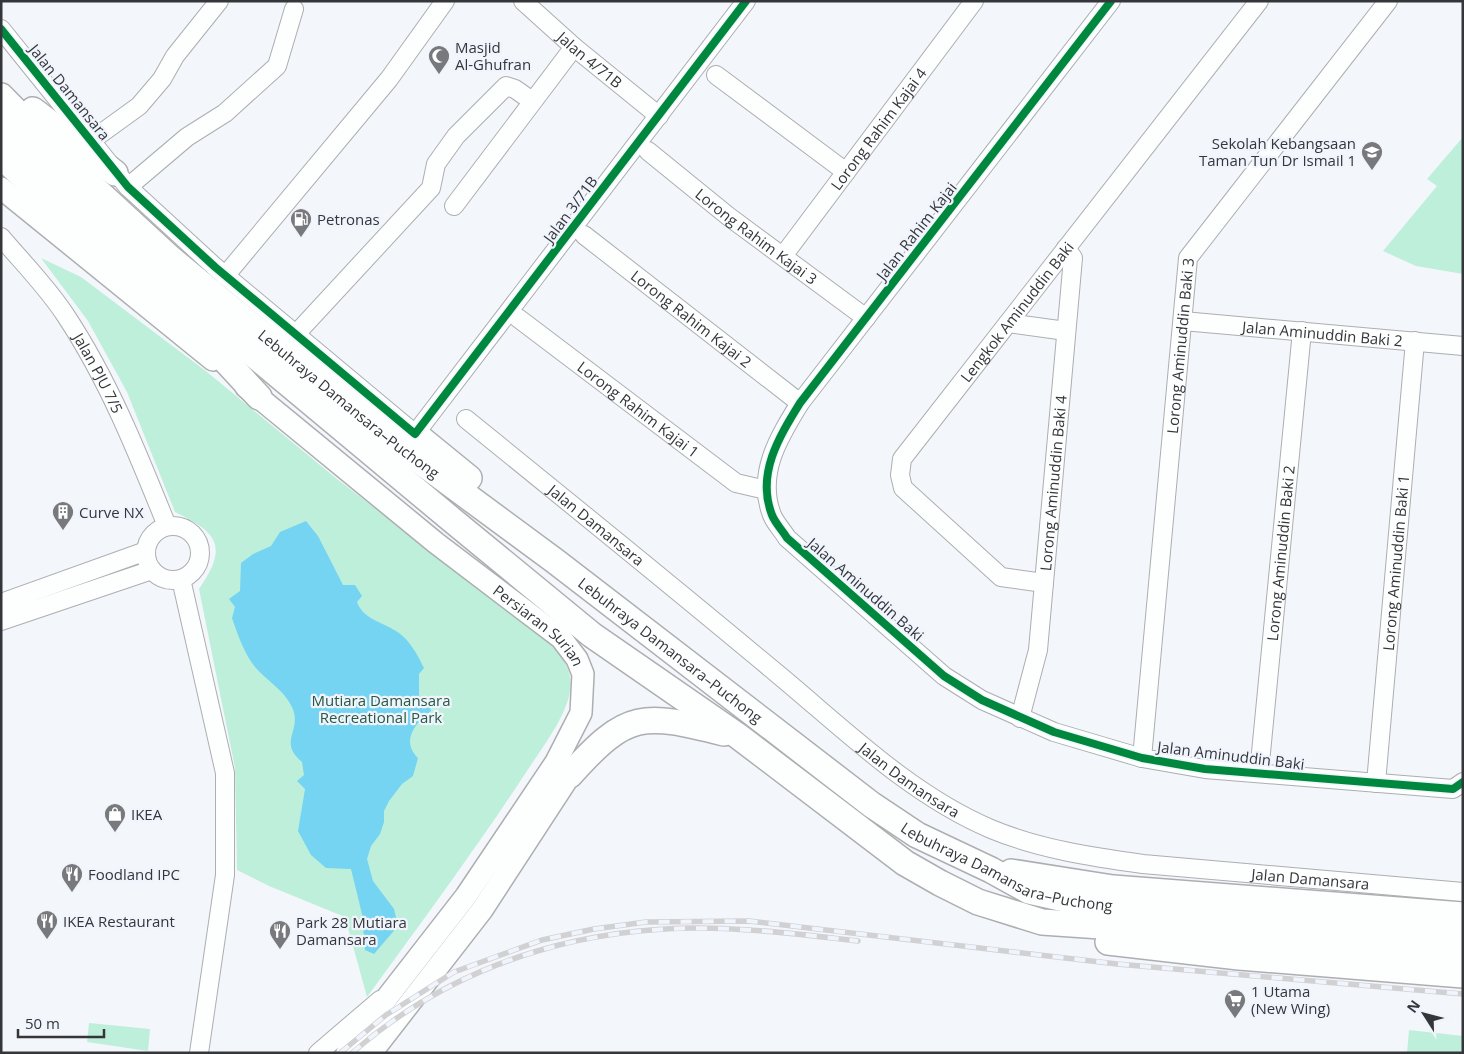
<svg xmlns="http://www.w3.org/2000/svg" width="1464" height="1054" font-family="'Open Sans',sans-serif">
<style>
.green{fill:#beefda}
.water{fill:#74d4f1}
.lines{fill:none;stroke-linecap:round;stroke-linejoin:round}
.minor-casing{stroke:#adaeb1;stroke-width:20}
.major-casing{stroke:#adaeb1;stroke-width:24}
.highway-casing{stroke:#adaeb1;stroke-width:28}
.minor{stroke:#fdfefe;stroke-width:18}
.major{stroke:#fdfefe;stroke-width:21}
.highway{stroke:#fdfefe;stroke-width:25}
.rail-casing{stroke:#d1d1d3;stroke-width:5.5}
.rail{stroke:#f0f5fd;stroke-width:4;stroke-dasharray:11;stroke-linecap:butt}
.cycleway-casing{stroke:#f0f5fd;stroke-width:11}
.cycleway{stroke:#00873e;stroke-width:8}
.labels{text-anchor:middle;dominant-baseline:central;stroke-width:4.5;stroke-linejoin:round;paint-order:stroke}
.poi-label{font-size:15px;fill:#35363a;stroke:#f0f5fd;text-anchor:start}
.street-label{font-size:15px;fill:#35363a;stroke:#f0f5fd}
.park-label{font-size:15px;fill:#295843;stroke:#f0f5fd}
</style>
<rect width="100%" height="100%" fill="#f3f6fa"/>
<path class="green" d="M1463 137V274L1416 266 1383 251 1437 186 1427 179Z
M41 258 81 277 207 372 337 479 546 639C560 654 574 669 570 691 566 718 539 752 525 774 475 850 421 923 367 997L345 917 269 886 237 870 235 768 199 589C228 547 219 533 175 512L127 392 88 321Z
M89 1023 150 1029 148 1051 87 1042Z
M1409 1030 1463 1036V1053H1407Z"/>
<path class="water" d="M306 521 318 536 343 585H355L362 596 357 602C363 619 382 622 396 631 410 640 417 654 424 668L419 674V696L429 704 431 711C416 722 400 741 418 758L413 776 402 784 389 801 384 811V822L380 834 371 846 367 859 373 881 394 909 398 926 374 954 365 950 362 914 351 869 326 868 311 855 298 831 305 789 297 781 304 775 302 762C277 741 303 731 292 707 284 690 267 681 255 667 245 655 237 633 232 618L235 607 229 599 240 591 241 563 253 554 271 546 280 532Z"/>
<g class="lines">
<g class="minor-casing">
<g id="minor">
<path id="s1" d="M523 1 574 47 659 116"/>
<path d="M1111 1 800 403C779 437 756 474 772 515 775 523 783 531 787 538L944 676 982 700 1054 732 1142 758 1205 769 1453 789 1463 782"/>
<path d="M1 29 128 187 215 267 415 434 746 1"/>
<path d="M716 75 846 172"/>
<path d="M92 140 139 106 162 79 175 56 219 1"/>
<path id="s2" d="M648 151 728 216 866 318"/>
<path d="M128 187 187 137 225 113 277 66 294 9"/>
<path d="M454 206 574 47"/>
<path id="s3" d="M584 235 800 403"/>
<path id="s4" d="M1 237C23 263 48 288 66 316 109 381 138 454 167 526"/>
<path id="s5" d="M783 256 974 1"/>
<path d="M225 276 389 79 445 1"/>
<path id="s6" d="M518 318 736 483 766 490"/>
<path id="s7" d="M1183 321 1463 346"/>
<path d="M1008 323 1066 331"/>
<path d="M296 334 431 188 436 164 456 136 506 86 515 89 532 101"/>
<path id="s8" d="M466 419C571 504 676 589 780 676 846 731 911 795 991 829 1039 849 1092 857 1143 864L1463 892"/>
<circle cx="173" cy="553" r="27"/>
<path d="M181 579 225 773V875L199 1053"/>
<path id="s9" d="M1044 583 1001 577 903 488 900 475 902 459 1259 1"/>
<path d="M1 603 146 551"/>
<path d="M1 621 152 570"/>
<path id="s10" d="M1020 718 1038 650 1073 258 1066 248"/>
<path id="s11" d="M1142 758 1188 258 1388 1"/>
<path id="s12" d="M1259 773 1302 331"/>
<path id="s13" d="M1376 783 1415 341"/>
<path d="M318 1053 380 1000"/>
</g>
</g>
<g class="major-casing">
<g id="major">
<path d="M1 188 213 360"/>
<path id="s14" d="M246 387 436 543 561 638 577 659 583 674 581 713 556 762 466 896 389 995 347 1053"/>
<path d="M371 1053 482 910 570 775"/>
</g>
</g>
<g class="highway-casing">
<g id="highway">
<path id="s15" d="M1 96 69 165 170 258 391 440 555 561 872 805 917 835 991 870 1029 891 1069 900 1242 921 1463 936"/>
<path d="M33 110 115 173"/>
<path d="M1 126 200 310 452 520 592 635 738 736 905 863 940 883 978 902 1042 922 1174 931 1239 939 1463 956"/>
<path d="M1 156 62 213 159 292"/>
<path d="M173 304 259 397"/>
<path d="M415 434 469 478"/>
<path d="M570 775C628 710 643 713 724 733"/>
<path d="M1011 872 1113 888 1463 915"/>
<path d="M1108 942 1239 957 1463 975"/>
</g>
</g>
<use href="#minor" class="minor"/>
<use href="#major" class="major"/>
<use href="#highway" class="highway"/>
<g class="rail-casing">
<path id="rail" d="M340 1053 386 1015 454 972 542 940 594 929 646 922 749 921 1117 964 1463 994
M352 1053C463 956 603 919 749 930 785 932 822 937 858 941"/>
</g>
<use href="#rail" class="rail"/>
<g class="cycleway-casing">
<path id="cycleway" d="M1111 1 800 403C779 437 756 474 772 515 775 523 783 531 787 538L944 676 982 700 1054 732 1142 758 1205 769 1453 789 1463 782
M1 29 128 187 215 267 415 434 746 1"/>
</g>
<use href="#cycleway" class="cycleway"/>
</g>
<defs>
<g id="mosque-pin" transform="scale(1.125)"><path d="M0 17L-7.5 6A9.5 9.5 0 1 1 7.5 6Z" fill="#78797d" stroke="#f0f5fd"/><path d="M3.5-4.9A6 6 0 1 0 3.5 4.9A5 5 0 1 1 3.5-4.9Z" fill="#fff"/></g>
<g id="school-pin" transform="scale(1.125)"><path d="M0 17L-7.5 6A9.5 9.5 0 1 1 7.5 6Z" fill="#78797d" stroke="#f0f5fd"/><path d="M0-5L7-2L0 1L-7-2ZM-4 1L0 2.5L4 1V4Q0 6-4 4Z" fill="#fff"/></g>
<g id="fuel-pin" transform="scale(1.125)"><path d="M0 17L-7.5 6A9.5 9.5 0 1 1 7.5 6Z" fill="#78797d" stroke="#f0f5fd"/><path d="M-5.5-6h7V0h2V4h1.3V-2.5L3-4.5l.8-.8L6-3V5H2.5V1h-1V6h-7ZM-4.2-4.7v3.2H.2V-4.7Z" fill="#fff"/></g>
<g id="building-pin" transform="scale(1.125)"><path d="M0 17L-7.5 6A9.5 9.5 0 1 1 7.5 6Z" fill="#78797d" stroke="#f0f5fd"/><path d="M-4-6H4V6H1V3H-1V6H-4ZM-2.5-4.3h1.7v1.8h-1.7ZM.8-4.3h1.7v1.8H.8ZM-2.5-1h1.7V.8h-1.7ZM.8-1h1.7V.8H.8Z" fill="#fff"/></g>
<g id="shop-pin" transform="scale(1.125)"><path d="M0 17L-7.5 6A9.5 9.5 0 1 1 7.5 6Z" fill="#78797d" stroke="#f0f5fd"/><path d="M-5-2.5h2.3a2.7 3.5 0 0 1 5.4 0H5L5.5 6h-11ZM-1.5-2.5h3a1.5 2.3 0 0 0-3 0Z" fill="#fff"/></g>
<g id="restaurant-pin" transform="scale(1.125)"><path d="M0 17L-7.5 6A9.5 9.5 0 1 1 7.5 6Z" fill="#78797d" stroke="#f0f5fd"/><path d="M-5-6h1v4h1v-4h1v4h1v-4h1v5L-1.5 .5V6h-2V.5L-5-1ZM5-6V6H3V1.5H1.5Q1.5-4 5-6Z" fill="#fff"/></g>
<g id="supermarket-pin" transform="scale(1.125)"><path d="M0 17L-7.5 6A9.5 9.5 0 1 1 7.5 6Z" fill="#78797d" stroke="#f0f5fd"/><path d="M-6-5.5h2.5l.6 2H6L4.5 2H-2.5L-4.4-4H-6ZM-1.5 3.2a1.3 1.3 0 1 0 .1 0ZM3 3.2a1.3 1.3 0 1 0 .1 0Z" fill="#fff"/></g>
</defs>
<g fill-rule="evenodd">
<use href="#mosque-pin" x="439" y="56"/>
<use href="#school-pin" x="1372" y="152"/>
<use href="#fuel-pin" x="301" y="219"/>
<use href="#building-pin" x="63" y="512"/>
<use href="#shop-pin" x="115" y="814"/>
<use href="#restaurant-pin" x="72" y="874"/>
<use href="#restaurant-pin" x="47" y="921"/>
<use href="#restaurant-pin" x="280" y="931"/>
<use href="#supermarket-pin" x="1235" y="1000"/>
</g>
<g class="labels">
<g class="poi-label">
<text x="455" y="47">Masjid<tspan x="455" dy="17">Al-Ghufran</tspan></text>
<text x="1356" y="143" text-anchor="end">Sekolah Kebangsaan<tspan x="1356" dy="17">Taman Tun Dr Ismail 1</tspan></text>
<text x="317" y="219">Petronas</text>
<text x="79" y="512">Curve NX</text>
<text x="131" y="814">IKEA</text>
<text x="88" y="874">Foodland IPC</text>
<text x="63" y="921">IKEA Restaurant</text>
<text x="296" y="922">Park 28 Mutiara<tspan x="296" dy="17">Damansara</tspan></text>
<text x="1251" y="991">1 Utama<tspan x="1251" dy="17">(New Wing)</tspan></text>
</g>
<g class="street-label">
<text stroke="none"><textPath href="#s1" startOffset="89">Jalan 4/71B</textPath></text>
<text transform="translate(70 92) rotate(51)">Jalan Damansara</text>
<text stroke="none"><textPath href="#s5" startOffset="159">Lorong Rahim Kajai 4</textPath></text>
<text transform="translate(570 209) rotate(-53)">Jalan 3/71B</text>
<text transform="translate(916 231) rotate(-52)">Jalan Rahim Kajai</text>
<text stroke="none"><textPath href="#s2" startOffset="138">Lorong Rahim Kajai 3</textPath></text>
<text stroke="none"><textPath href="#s9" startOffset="392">Lengkok Aminuddin Baki</textPath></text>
<text stroke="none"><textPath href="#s3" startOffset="136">Lorong Rahim Kajai 2</textPath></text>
<text stroke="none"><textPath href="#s7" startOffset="140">Jalan Aminuddin Baki 2</textPath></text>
<text stroke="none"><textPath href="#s11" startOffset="414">Lorong Aminuddin Baki 3</textPath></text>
<text stroke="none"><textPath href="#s4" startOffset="168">Jalan PJU 7/5</textPath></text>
<text stroke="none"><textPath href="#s15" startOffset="465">Lebuhraya Damansara–Puchong</textPath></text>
<text stroke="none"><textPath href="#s6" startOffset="151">Lorong Rahim Kajai 1</textPath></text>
<text stroke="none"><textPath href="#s10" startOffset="238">Lorong Aminuddin Baki 4</textPath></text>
<text stroke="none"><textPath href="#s8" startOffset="168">Jalan Damansara</textPath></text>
<text stroke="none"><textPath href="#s12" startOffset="221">Lorong Aminuddin Baki 2</textPath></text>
<text stroke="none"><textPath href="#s13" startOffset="221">Lorong Aminuddin Baki 1</textPath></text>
<text transform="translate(866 589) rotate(41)">Jalan Aminuddin Baki</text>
<text stroke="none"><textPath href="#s14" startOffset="378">Persiaran Surian</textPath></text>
<text stroke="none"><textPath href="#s15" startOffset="870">Lebuhraya Damansara–Puchong</textPath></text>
<text transform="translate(1231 755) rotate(7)">Jalan Aminuddin Baki</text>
<text stroke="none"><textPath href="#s8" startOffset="572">Jalan Damansara</textPath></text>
<text stroke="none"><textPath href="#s15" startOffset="1275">Lebuhraya Damansara–Puchong</textPath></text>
<text stroke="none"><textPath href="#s8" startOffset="992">Jalan Damansara</textPath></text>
</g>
<g class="park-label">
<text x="381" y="700">Mutiara Damansara<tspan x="381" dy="17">Recreational Park</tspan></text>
</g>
</g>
<rect width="1464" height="1054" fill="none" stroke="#35363a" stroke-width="5"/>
<g transform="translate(1424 1014) rotate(306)" stroke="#f0f5fd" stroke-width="4" paint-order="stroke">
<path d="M0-4L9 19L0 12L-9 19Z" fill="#35363a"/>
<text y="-8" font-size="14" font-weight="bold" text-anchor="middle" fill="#35363a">N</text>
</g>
<path d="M18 1029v8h86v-8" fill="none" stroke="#35363a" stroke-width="2.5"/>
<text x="25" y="1029" font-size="15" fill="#35363a" stroke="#f0f5fd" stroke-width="4" paint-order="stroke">50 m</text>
</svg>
